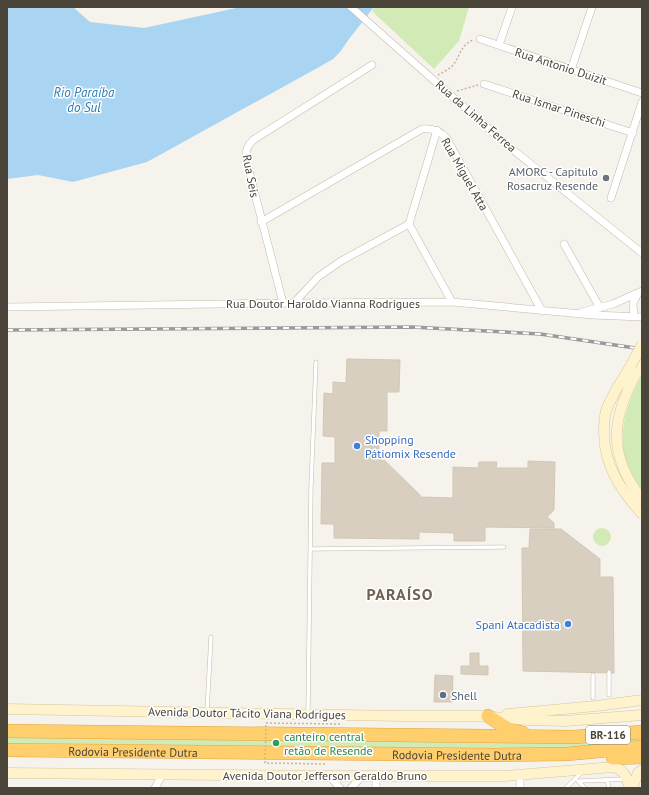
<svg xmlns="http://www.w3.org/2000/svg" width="649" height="795" font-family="'PT Sans',sans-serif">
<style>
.green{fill:#d2eab5}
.water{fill:#a9d4f2}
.building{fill:#d8cfc1;stroke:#d3c7b4}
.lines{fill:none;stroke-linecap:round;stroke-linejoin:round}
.service-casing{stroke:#c2bbae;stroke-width:4.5}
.minor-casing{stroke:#c2bbae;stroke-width:8}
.secondary-casing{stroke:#d6c79b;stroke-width:11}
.motorway-casing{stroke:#e0a43c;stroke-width:14}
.path{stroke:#c4b79f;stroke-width:1.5;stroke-dasharray:2 2;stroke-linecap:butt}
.service{stroke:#fff;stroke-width:3.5}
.minor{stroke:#fff;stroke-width:7}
.secondary{stroke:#fff3cd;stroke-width:10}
.motorway{stroke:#ffcf6e;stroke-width:13}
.rail-casing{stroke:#9a9a9a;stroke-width:3.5}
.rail{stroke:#fff;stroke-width:2;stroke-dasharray:6;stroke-linecap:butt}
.secondary-bridge-casing{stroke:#d6c79b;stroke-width:11;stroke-linecap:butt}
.path-bridge{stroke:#c4b79f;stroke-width:1.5;stroke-dasharray:2 2;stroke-linecap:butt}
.secondary-bridge{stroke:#fff3cd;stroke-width:10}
.worship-dot{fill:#6b7280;stroke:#fff;stroke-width:1.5}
.shop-dot{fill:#3f7fe0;stroke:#fff;stroke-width:1.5}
.service-dot{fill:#5c6f8a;stroke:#fff;stroke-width:1.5}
.leisure-dot{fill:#2e9e5b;stroke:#fff;stroke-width:1.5}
.labels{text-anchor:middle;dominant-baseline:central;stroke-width:3;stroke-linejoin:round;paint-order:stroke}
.shield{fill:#fff;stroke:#817c74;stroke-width:1}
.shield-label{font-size:11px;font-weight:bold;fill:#4b4439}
.street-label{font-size:12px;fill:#4b4439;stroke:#fff}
.worship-label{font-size:12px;fill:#5b616d;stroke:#fff;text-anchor:end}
.shop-label{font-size:12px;fill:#366cbe;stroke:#fff;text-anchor:start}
.service-label{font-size:12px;fill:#4e5e75;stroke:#fff;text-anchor:start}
.leisure-label{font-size:12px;fill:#27864d;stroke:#fff;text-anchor:start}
.water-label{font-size:13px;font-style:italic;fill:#2e7ab2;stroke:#fff}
.district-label{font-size:16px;font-weight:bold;letter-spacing:1px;fill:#6e6250;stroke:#fff}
</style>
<rect width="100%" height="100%" fill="#f6f3ec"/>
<path class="green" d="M375 7H469L459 41 434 69 372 11Z
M642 375V492C638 485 633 478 629 470 615 438 626 404 642 375Z
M593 537a9 9 0 1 1 18 0a9 9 0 1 1-18 0Z
M7 736H642V741L553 749 7 743Z"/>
<path class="water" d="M7 7H73L90 22 144 28 241 7H374L349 39 340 52 333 59 321 66 147 162 73 182 38 175 7 179Z"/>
<path class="building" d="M347 359 400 360 399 392H387V431H379V455L420 495V497L453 498V467L478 468 479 462H497L496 468H528V461L555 462 554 510 547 517 554 523V528L485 527V541H454V533L419 532V539L334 538V524H321L322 463H335V437L323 436 324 393 333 394V382L346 383Z
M530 529H561L600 559V577H613L614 673 523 671 522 548H529Z
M470 653H479V666H488V675L461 674V666H470Z
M435 675 453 676 452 702H434Z"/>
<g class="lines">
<g class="service-casing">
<path id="service" d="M310 549 504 547
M609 672V695
M593 698V675
M207 711 211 637
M308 713 311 486 316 362
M607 780 609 788
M578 781 585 788
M580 781 625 779
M566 788 582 772"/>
</g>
<g class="minor-casing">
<path id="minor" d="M351 7 507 145 642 253
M480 39 642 93
M499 45 512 7
M571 70 592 7
M484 84 633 133
M611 198 642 102
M261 222 422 129C432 128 440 130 447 139L542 311
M409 224 437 130
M564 244 600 308
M283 303 246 159C246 150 247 146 253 140L372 65
M294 303 318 277 341 261 409 224 452 302
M7 307 294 303 452 302 593 315 642 317
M582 312 613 304 642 291
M634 316 633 303 638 293
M520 775V788
M326 776 332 779 340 788
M155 788 162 775
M351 788 362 776
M376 788V775"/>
</g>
<g class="secondary-casing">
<path id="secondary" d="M642 363C613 412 604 451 642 499
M631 365C623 380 611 395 606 411 604 418 604 426 604 433 604 466 621 490 642 514
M7 709 402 716H481L527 720 565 721 642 715
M507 714 596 706 642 700
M7 773 326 776H505L613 767C624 769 627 778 630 788
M632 788 638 773 642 770"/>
</g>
<g class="motorway-casing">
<g id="motorway">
<path d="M488 716 508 729 523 733"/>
<path d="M7 731 573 737 642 732"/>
<path id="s1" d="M7 750 495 755 567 754 642 747"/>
<path d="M613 758 642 757"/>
</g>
</g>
<path class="path" d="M438 75C443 72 450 69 454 64 460 55 462 43 474 40
M457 91 478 85"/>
<use href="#service" class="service"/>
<use href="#minor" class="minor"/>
<use href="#secondary" class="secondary"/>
<use href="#motorway" class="motorway"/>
<g class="rail-casing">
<path id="rail" d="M7 330 412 327 540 334 642 349"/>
</g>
<use href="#rail" class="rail"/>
<g class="secondary-bridge-casing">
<path id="secondary-bridge" d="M631 365 642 345"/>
</g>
<path class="path-bridge" d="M325 764 265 763 266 723 340 724"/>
<use href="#secondary-bridge" class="secondary-bridge"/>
</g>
<circle class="worship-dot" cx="606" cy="178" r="4"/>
<g class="shop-dot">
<circle cx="357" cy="446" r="4"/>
<circle cx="568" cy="624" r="4"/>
</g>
<circle class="service-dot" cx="443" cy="695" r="4"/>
<circle class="leisure-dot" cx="276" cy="743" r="4"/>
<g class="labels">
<rect class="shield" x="586" y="726" width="44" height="18" rx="3"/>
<g class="shield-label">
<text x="608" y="735">BR-116</text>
</g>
<g class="street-label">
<text transform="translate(561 66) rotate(18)">Rua Antonio Duizit</text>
<text transform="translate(559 108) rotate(18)">Rua Ismar Pineschi</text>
<text transform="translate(476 116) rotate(41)">Rua da Linha Ferrea</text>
<text transform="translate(465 174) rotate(60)">Rua Miguel Atta</text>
<text transform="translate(251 176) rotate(79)">Rua Seis</text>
<text x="323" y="303">Rua Doutor Haroldo Vianna Rodrigues</text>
<text transform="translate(247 713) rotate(1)">Avenida Doutor Tácito Viana Rodrigues</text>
<text stroke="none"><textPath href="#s1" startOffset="126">Rodovia Presidente Dutra</textPath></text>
<text stroke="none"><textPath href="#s1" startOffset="450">Rodovia Presidente Dutra</textPath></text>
<text x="325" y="775">Avenida Doutor Jefferson Geraldo Bruno</text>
</g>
<g class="worship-label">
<text x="598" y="171">AMORC - Capitulo<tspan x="598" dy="14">Rosacruz Resende</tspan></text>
</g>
<g class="shop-label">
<text x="365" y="439">Shopping<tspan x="365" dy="14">Pátiomix Resende</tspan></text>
<text x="560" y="624" text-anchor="end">Spani Atacadista</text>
</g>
<g class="service-label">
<text x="451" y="695">Shell</text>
</g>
<g class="leisure-label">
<text x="284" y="736">canteiro central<tspan x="284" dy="14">retão de Resende</tspan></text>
</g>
<g class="water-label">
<text x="84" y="92">Rio Paraíba<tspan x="84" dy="15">do Sul</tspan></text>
</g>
<g class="district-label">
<text x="400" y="594">PARAÍSO</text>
</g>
</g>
<rect width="649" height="795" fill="none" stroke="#4b4439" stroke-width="16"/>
</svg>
